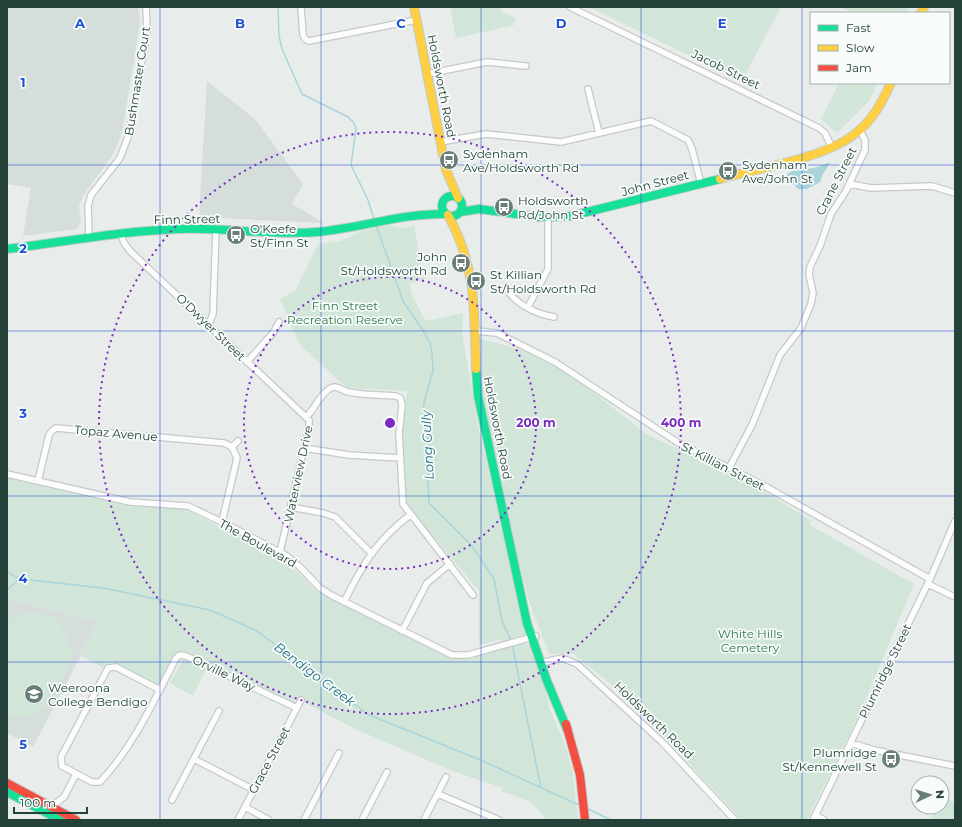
<svg xmlns="http://www.w3.org/2000/svg" width="962" height="827" font-family="Montserrat,sans-serif">
<style>
.built{fill:#d6dedb}
.green{fill:#d1e6d8}
.water{fill:#a9d4db}
.lines{fill:none;stroke-linecap:round;stroke-linejoin:round}
.stream{stroke:#a9d4db;stroke-width:1.5}
.street-casing{stroke:#c5cac8;stroke-width:8}
.fast-casing{stroke:#c3cbc8;stroke-width:10}
.slow-casing{stroke:#c3cbc8;stroke-width:10}
.jam-casing{stroke:#c3cbc8;stroke-width:10}
.street{stroke:#fcfcfc;stroke-width:5.5}
.fast{stroke:#16e098;stroke-width:8}
.slow{stroke:#ffcf43;stroke-width:8}
.jam{stroke:#f24e42;stroke-width:8}
.grid{fill:none;stroke:#1d4ed8;stroke-width:1;stroke-opacity:0.55}
.ring{fill:none;stroke:#7b2cbf;stroke-width:2;stroke-dasharray:2 4}
.labels{text-anchor:middle;dominant-baseline:central;stroke-width:3.5;stroke-linejoin:round;paint-order:stroke}
.street-label{font-size:12px;fill:#24423a;stroke:#f7fbf9}
.poi-label{font-size:12px;fill:#24423a;stroke:#f7fbf9;text-anchor:start}
.park-label{font-size:12px;fill:#2d7a4b;stroke:#f7fbf9}
.water-label{font-size:13px;font-style:italic;fill:#1c6f80;stroke:#f7fbf9}
.grid-label{font-size:13px;text-anchor:middle;font-weight:bold;fill:#1d4ed8;stroke:#f7fbf9;stroke-width:3.5;stroke-linejoin:round;paint-order:stroke}
.centre{fill:#7b2cbf;stroke:#f7fbf9;stroke-width:2}
.ring-label{font-size:12px;text-anchor:middle;font-weight:bold;fill:#7b2cbf;stroke:#f7fbf9;stroke-width:3.5;stroke-linejoin:round;paint-order:stroke}
</style>
<rect width="100%" height="100%" fill="#e8edeb"/>
<path class="built" d="M7 7H138L140 24 122 133 113 155 83 196 79 207 81 222 77 229 23 236 31 188 7 184Z
M207 81 256 120 303 184 292 204 324 223 199 217Z
M7 599 99 621 33 747 7 733Z"/>
<path class="green" d="M450 7H498L504 13 516 18 514 25 456 38Z
M589 7H781L742 81Z
M841 7H909L907 13H853Z
M839 83H877L870 100 837 133 821 119Z
M389 225 404 228 414 226 424 280 409 283 412 296 426 321 463 313 462 333 479 430 527 634 525 636 504 642 502 639 479 645V591L405 503 402 426 407 391 347 388 299 344 280 299 295 291 318 244 341 241 361 231Z
M478 338 537 354 588 388 645 433 760 489 812 521 810 525 914 584 860 713 807 820H742L628 698 572 653 549 654 529 602 511 530 479 386Z
M7 478 127 506 183 508 289 563 316 591 448 656 467 658 523 642 530 646 545 683 549 707 564 742 573 772 578 820H547L531 802 501 791 503 788 455 772 353 728 296 698 294 702H291L182 651 176 653 161 682 157 684 113 662 108 663 105 667H102L81 656 99 621 7 599Z
M28 613C36 613 44 614 52 618 66 626 75 652 69 667 66 674 61 680 58 686 45 707 34 721 7 716V622L15 616Z
M184 658 207 668 193 696 170 683Z
M942 797 955 803V820H931L937 807H942Z"/>
<path class="water" d="M828 163H830L823 174 820 182 807 189H798L787 177V174L794 170 814 168Z"/>
<g class="lines">
<path class="stream" d="M278 7 279 36 282 49 302 94 348 117 353 122 356 128 351 165 368 200 374 219
M376 225 403 301 424 332 430 343 432 353 433 371 424 402 423 412 430 451 428 482 429 503 472 546 494 579 502 621 511 640
M7 571 15 577 30 580 103 588 210 610 255 630 313 671 367 714 483 761 581 806
M7 590 20 578
M512 644 541 788
M586 808 611 820"/>
<g class="street-casing">
<path id="street" d="M301 7 303 35 305 39 309 41 416 20
M570 7 819 128 825 133 832 148
M427 74 487 62 526 66
M588 89 599 133
M440 142 486 134 561 142 651 121 688 140 692 149 701 184
M850 184 871 188 932 186 955 193
M121 234 124 243 131 252 309 420V426L280 552
M89 238 88 206 91 195 120 158 129 134 147 32 146 7
M507 289C516 305 537 314 554 317
M528 307 548 269V217
M209 324 213 314 216 229
M475 331 497 333 555 362 677 442 761 484 930 579
M247 362 273 333 279 322
M306 417C315 409 318 397 328 390 336 383 340 390 348 392 363 395 380 395 396 396L400 398 402 405 399 433 403 504 473 595
M232 447 238 441
M304 448 349 455 400 458
M729 468 752 425 780 355 801 328 811 304 813 293 809 274 810 267 820 246 831 214 846 191 865 150V140L860 131
M7 474 130 502 188 506 228 525 287 556 299 566 320 588 331 595 452 655H468L536 636
M38 481 49 435 52 431 56 428 224 443 232 447 237 458 222 522
M291 507 323 513 335 517 372 554
M928 584 955 597
M344 602C362 565 377 540 410 515
M402 631 427 583 450 564
M541 663 562 658 577 664 662 742 735 820
M160 690 116 667 108 668 61 757 62 766 92 782H100C133 747 154 701 176 658L180 655 186 656 297 708
M851 743 874 750 955 766
M194 759 254 790
M438 794 499 820
M172 800 219 711
M51 807 64 797 76 774
M245 807 269 820
M815 815 824 820
M238 820 301 700
M304 820 339 753
M362 820 387 772
M424 820 446 777
M813 820 930 579 955 521"/>
</g>
<g class="fast-casing">
<path id="fast" d="M442 206a10 10 0 1 1 20 0a10 10 0 1 1-20 0Z
M460 212 479 209 538 217 571 216 720 179
M7 249C64 242 121 231 178 229 225 227 271 236 317 232 361 228 402 213 446 214
M476 369 478 396 527 623 547 681 567 729
M7 792 60 820"/>
</g>
<g class="slow-casing">
<path id="slow" d="M414 7 446 170 458 198
M921 13 924 7
M720 179C759 168 826 158 856 133 873 120 882 102 891 83
M448 215C477 268 474 311 476 369"/>
</g>
<g class="jam-casing">
<path id="jam" d="M566 724 580 775 585 820
M7 783 76 820"/>
</g>
<use href="#street" class="street"/>
<use href="#fast" class="fast"/>
<use href="#slow" class="slow"/>
<use href="#jam" class="jam"/>
</g>
<path class="grid" d="M160 7V820M321 7V820M481 7V820M641 7V820M802 7V820M7 165H955M7 331H955M7 496H955M7 662H955"/>
<g class="ring">
<circle cx="390" cy="423" r="146"/>
<circle cx="390" cy="423" r="291"/>
</g>
<defs>
<g id="bus-disc" transform="scale(1)"><circle r="9.5" fill="#697e78" stroke="#f7fbf9"/><path d="M-5-6H5V4H4V6H2V4H-2V6H-4V4H-5ZM-3.5-4V0h7V-4ZM-3.5 1.2v1.5H-2V1.2ZM2 1.2v1.5H3.5V1.2Z" fill="#fff"/></g>
<g id="school-disc" transform="scale(1)"><circle r="9.5" fill="#697e78" stroke="#f7fbf9"/><path d="M0-5L7-2L0 1L-7-2ZM-4 1L0 2.5L4 1V4Q0 6-4 4Z" fill="#fff"/></g>
</defs>
<g fill-rule="evenodd">
<use href="#bus-disc" x="449" y="160"/>
<use href="#bus-disc" x="728" y="171"/>
<use href="#bus-disc" x="504" y="207"/>
<use href="#bus-disc" x="236" y="235"/>
<use href="#bus-disc" x="461" y="263"/>
<use href="#bus-disc" x="476" y="281"/>
<use href="#school-disc" x="34" y="694"/>
<use href="#bus-disc" x="891" y="759"/>
</g>
<g class="labels">
<g class="street-label">
<text transform="translate(726 69) rotate(26)">Jacob Street</text>
<text transform="translate(137 81) rotate(-81)">Bushmaster Court</text>
<text transform="translate(442 86) rotate(79)">Holdsworth Road</text>
<text transform="translate(836 181) rotate(-63)">Crane Street</text>
<text transform="translate(655 183) rotate(-15)">John Street</text>
<text transform="translate(187 219) rotate(-1)">Finn Street</text>
<text transform="translate(211 327) rotate(44)">O'Dwyer Street</text>
<text transform="translate(498 428) rotate(79)">Holdsworth Road</text>
<text transform="translate(116 433) rotate(5)">Topaz Avenue</text>
<text transform="translate(723 466) rotate(27)">St Killian Street</text>
<text transform="translate(298 474) rotate(-78)">Waterview Drive</text>
<text transform="translate(258 543) rotate(29)">The Boulevard</text>
<text transform="translate(885 671) rotate(-64)">Plumridge Street</text>
<text transform="translate(224 673) rotate(25)">Orville Way</text>
<text transform="translate(654 720) rotate(44)">Holdsworth Road</text>
<text transform="translate(269 760) rotate(-62)">Grace Street</text>
</g>
<g class="poi-label">
<text x="463" y="153">Sydenham<tspan x="463" dy="14">Ave/Holdsworth Rd</tspan></text>
<text x="742" y="164">Sydenham<tspan x="742" dy="14">Ave/John St</tspan></text>
<text x="518" y="200">Holdsworth<tspan x="518" dy="14">Rd/John St</tspan></text>
<text x="250" y="228">O'Keefe<tspan x="250" dy="14">St/Finn St</tspan></text>
<text x="447" y="256" text-anchor="end">John<tspan x="447" dy="14">St/Holdsworth Rd</tspan></text>
<text x="490" y="274">St Killian<tspan x="490" dy="14">St/Holdsworth Rd</tspan></text>
<text x="48" y="687">Weeroona<tspan x="48" dy="14">College Bendigo</tspan></text>
<text x="877" y="752" text-anchor="end">Plumridge<tspan x="877" dy="14">St/Kennewell St</tspan></text>
</g>
<g class="park-label">
<text x="345" y="305">Finn Street<tspan x="345" dy="14">Recreation Reserve</tspan></text>
<text x="750" y="633">White Hills<tspan x="750" dy="14">Cemetery</tspan></text>
</g>
<g class="water-label">
<text transform="translate(427 445) rotate(-93)">Long Gully</text>
<text transform="translate(315 674) rotate(37)">Bendigo Creek</text>
</g>
</g>
<g class="grid-label">
<text x="80" y="28">A</text>
<text x="240" y="28">B</text>
<text x="401" y="28">C</text>
<text x="561" y="28">D</text>
<text x="722" y="28">E</text>
<text x="23" y="87">1</text>
<text x="23" y="253">2</text>
<text x="23" y="418">3</text>
<text x="23" y="583">4</text>
<text x="23" y="749">5</text>
</g>
<circle cx="390" cy="423" r="6" class="centre"/>
<g class="ring-label">
<text x="536" y="427">200 m</text>
<text x="681" y="427">400 m</text>
</g>
<rect width="962" height="827" fill="none" stroke="#24423a" stroke-width="16"/>
<rect x="810" y="12" width="140" height="72" fill="#f7fbf9" stroke="#a3b1ad"/>
<rect x="818" y="25" width="20" height="6" fill="#16e098" stroke="#a3b1ad"/>
<text x="846" y="32" font-size="12" fill="#24423a">Fast</text>
<rect x="818" y="45" width="20" height="6" fill="#ffcf43" stroke="#a3b1ad"/>
<text x="846" y="52" font-size="12" fill="#24423a">Slow</text>
<rect x="818" y="65" width="20" height="6" fill="#f24e42" stroke="#a3b1ad"/>
<text x="846" y="72" font-size="12" fill="#24423a">Jam</text>
<g transform="translate(930 795) rotate(86)"><circle r="19" fill="#f7fbf9" stroke="#a3b1ad"/>
<path d="M0-3L7 15L0 10L-7 15Z" fill="#697e78"/>
<text y="-6" font-size="11" font-weight="bold" text-anchor="middle" fill="#24423a">N</text>
</g>
<path d="M14 807v6h73v-6" fill="none" stroke="#24423a" stroke-width="2"/>
<text x="20" y="807" font-size="12" fill="#24423a" stroke="#f7fbf9" stroke-width="3" paint-order="stroke">100 m</text>
</svg>
